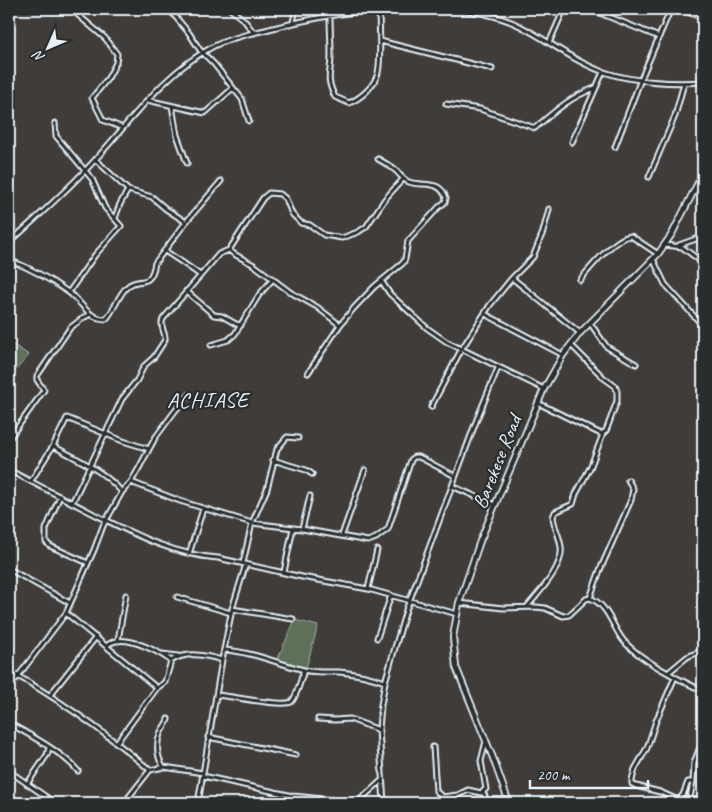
<svg xmlns="http://www.w3.org/2000/svg" width="712" height="812" font-family="Caveat,sans-serif">
<style>
.grass{fill:#5e7059;stroke:#a3b0a8}
.lines{fill:none;stroke-linecap:round;stroke-linejoin:round}
.street-casing{stroke:#e8f1f8;stroke-width:7}
.secondary-casing{stroke:#e8f1f8;stroke-width:8}
.street{stroke:#2a2d2e;stroke-width:3}
.secondary{stroke:#2a2d2e;stroke-width:4.5}
.labels{text-anchor:middle;dominant-baseline:central;stroke-width:4.5;stroke-linejoin:round;paint-order:stroke}
.street-label{font-size:20px;fill:#e8f1f8;stroke:#2a2d2e}
.quarter-label{font-size:22px;letter-spacing:1px;fill:#e8f1f8;stroke:#2a2d2e}
</style>
<rect width="100%" height="100%" fill="#3f3c3a"/>
<filter id="ink" filterUnits="userSpaceOnUse"><feTurbulence type="fractalNoise" baseFrequency=".02" numOctaves="2"/><feDisplacementMap in="SourceGraphic" scale="10" xChannelSelector="R" yChannelSelector="G"/><feConvolveMatrix kernelMatrix="1 2 1 2 8 2 1 2 1" color-interpolation-filters="sRGB"/></filter>
<g filter="url(#ink)">
<path class="grass" d="M9 342 29 355 9 378Z
M295 620 318 626 306 668 277 660Z"/>
<g class="lines">
<g class="street-casing">
<path id="street" d="M71 9 105 38 117 54 116 63 108 78 92 98 103 120 123 128
M169 9 189 33 200 50 214 64 242 99 249 121
M230 9 244 20 254 33
M449 9C470 10 501 16 520 26 548 40 574 62 604 72 633 82 673 84 703 82
M590 9 659 37
M680 9 703 18
M330 16C330 29 331 42 331 55 331 75 325 77 335 97L349 103C361 98 372 88 377 76 382 64 379 25 379 9
M293 22 296 9
M380 41 492 69
M549 43 564 9
M703 44 701 54 703 70
M147 100 205 113 233 88
M446 104 480 109 535 128C555 111 570 97 595 88
M172 106 177 135 187 163
M55 123 56 136 92 179 105 208 121 226 95 255 69 292
M572 142 603 72
M615 147 641 79 670 11 673 9
M96 160 128 190 152 197 166 209 186 222
M649 177 675 116 684 83
M115 218 120 204 128 190
M9 243C38 216 67 191 94 161 132 120 163 73 214 46 231 37 250 34 269 29 308 19 348 11 389 9
M665 245 682 247 703 263
M679 245 696 239
M229 250 263 198 269 193 280 194 286 199 292 214 301 223 310 225 324 235 342 238 358 232 366 227 385 199 403 179
M165 251C177 259 188 266 200 275
M653 259 665 284 703 326
M9 260C30 268 50 279 68 292 81 300 88 320 106 319 115 310 118 294 128 286 140 276 150 290 155 263L186 222 221 181
M512 278 580 333
M580 280C589 269 616 236 631 236L658 254
M382 282 390 294 427 328 447 342 544 389
M186 291 214 315 222 316 236 324 241 325
M485 314 563 355
M590 323 607 347 636 364
M211 345 228 340 235 334 259 295 273 279
M308 373 340 325
M538 403 601 434 606 431 617 401V391L615 386 604 378 571 345
M431 407 461 350 490 305 512 278 533 257 543 232 549 209
M9 439 44 390 37 380V376L70 328 83 318 91 314
M53 446C77 459 103 470 122 492
M273 460 306 470 312 474
M9 470C37 485 65 499 94 514 134 534 173 555 218 558L302 577 368 589 457 614
M31 481 53 446 67 418 123 441 149 449
M131 482 180 501 252 523 302 529 368 541 376 538 388 529 411 460 414 457H419L455 476
M452 486 495 505
M60 496 46 529V542L50 546 88 563
M72 503 122 399 137 380 144 366 154 357 165 340C166 332 159 328 163 319L219 254 229 250 234 254 254 265 290 292 317 307 340 325 354 308 374 287 403 263 405 259 408 241 438 208 445 202 446 198C440 179 423 187 409 182 403 180 400 174 395 170 390 166 384 162 378 159
M302 529 310 496
M342 535 365 470
M189 554 203 509
M243 563 252 523 267 489 277 449 287 437 298 438
M9 569 70 603
M284 572 293 528
M368 589 377 550
M177 597 231 613
M590 598C608 605 612 626 623 640 637 658 681 681 703 691
M459 603 503 608 536 607 545 608 563 616 569 615 586 599 590 598 600 570 631 500 633 489 628 480
M527 607C539 592 564 567 561 547 560 537 554 527 553 517L555 512 573 504 576 494 590 468 603 434
M232 609 293 619
M66 613 157 688
M377 638 391 595
M118 640 126 595
M106 646C109 644 113 641 117 641 132 638 160 652 171 661
M225 650C252 652 277 663 304 670 316 673 327 672 339 672 354 673 371 677 385 682
M162 654 178 656
M9 671C59 699 106 733 150 770
M669 672 687 657 703 650
M675 677 656 721 647 748 635 769 632 780V784L636 786 660 792 678 800 683 795 688 782H693
M9 688 66 613 94 550 103 526 122 492 131 482 139 468 155 438 175 411 189 395
M50 695 96 637
M217 695C231 696 282 707 291 702 296 699 302 676 304 670
M318 719 335 720 350 719 379 730
M9 723C31 736 61 751 78 771
M208 737 296 755
M117 742 157 688 165 682 171 661C186 651 205 655 222 660
M433 747 436 791 442 797 458 795 468 790 481 793 486 789 481 761 486 741
M163 766C157 757 156 744 160 734 162 728 167 725 168 719
M9 771 55 803
M203 776 293 796 353 802 360 800 381 781
M27 784 47 755 49 748
M483 792 488 803
M124 803 150 770 164 767 203 773
M198 803 222 660 232 609 246 564
M292 803 293 796
M384 803 379 730 381 705 385 682 406 610 477 419 498 368
M689 803 693 782 694 763 703 739"/>
</g>
<g class="secondary-casing">
<path id="secondary" d="M509 803 493 758 456 667 453 637 459 603 480 541 544 389 563 355 580 333 658 254 672 234 703 173"/>
</g>
<use href="#street" class="street"/>
<use href="#secondary" class="secondary"/>
</g>
</g>
<g class="labels">
<g class="street-label">
<text transform="translate(497 462) rotate(-68)">Barekese Road</text>
</g>
<g class="quarter-label">
<text x="208" y="400">ACHIASE</text>
</g>
</g>
<rect width="712" height="812" fill="none" stroke="#2a2d2e" stroke-width="30"/>
<rect x="15" y="15" width="682" height="782" fill="none" stroke="#e8f1f8" stroke-width="2" filter="url(#ink)"/>
<g transform="translate(48 48) rotate(225)" stroke="#2a2d2e" stroke-width="4" paint-order="stroke">
<path d="M0-4L9 19L0 12L-9 19Z" fill="#e8f1f8"/>
<text y="-8" font-size="14" font-weight="bold" text-anchor="middle" fill="#e8f1f8">N</text>
</g>
<path d="M530 780v8h118v-8" fill="none" stroke="#e8f1f8" stroke-width="2.5"/>
<text x="537" y="780" font-size="15" fill="#e8f1f8" stroke="#2a2d2e" stroke-width="4" paint-order="stroke">200 m</text>
</svg>
